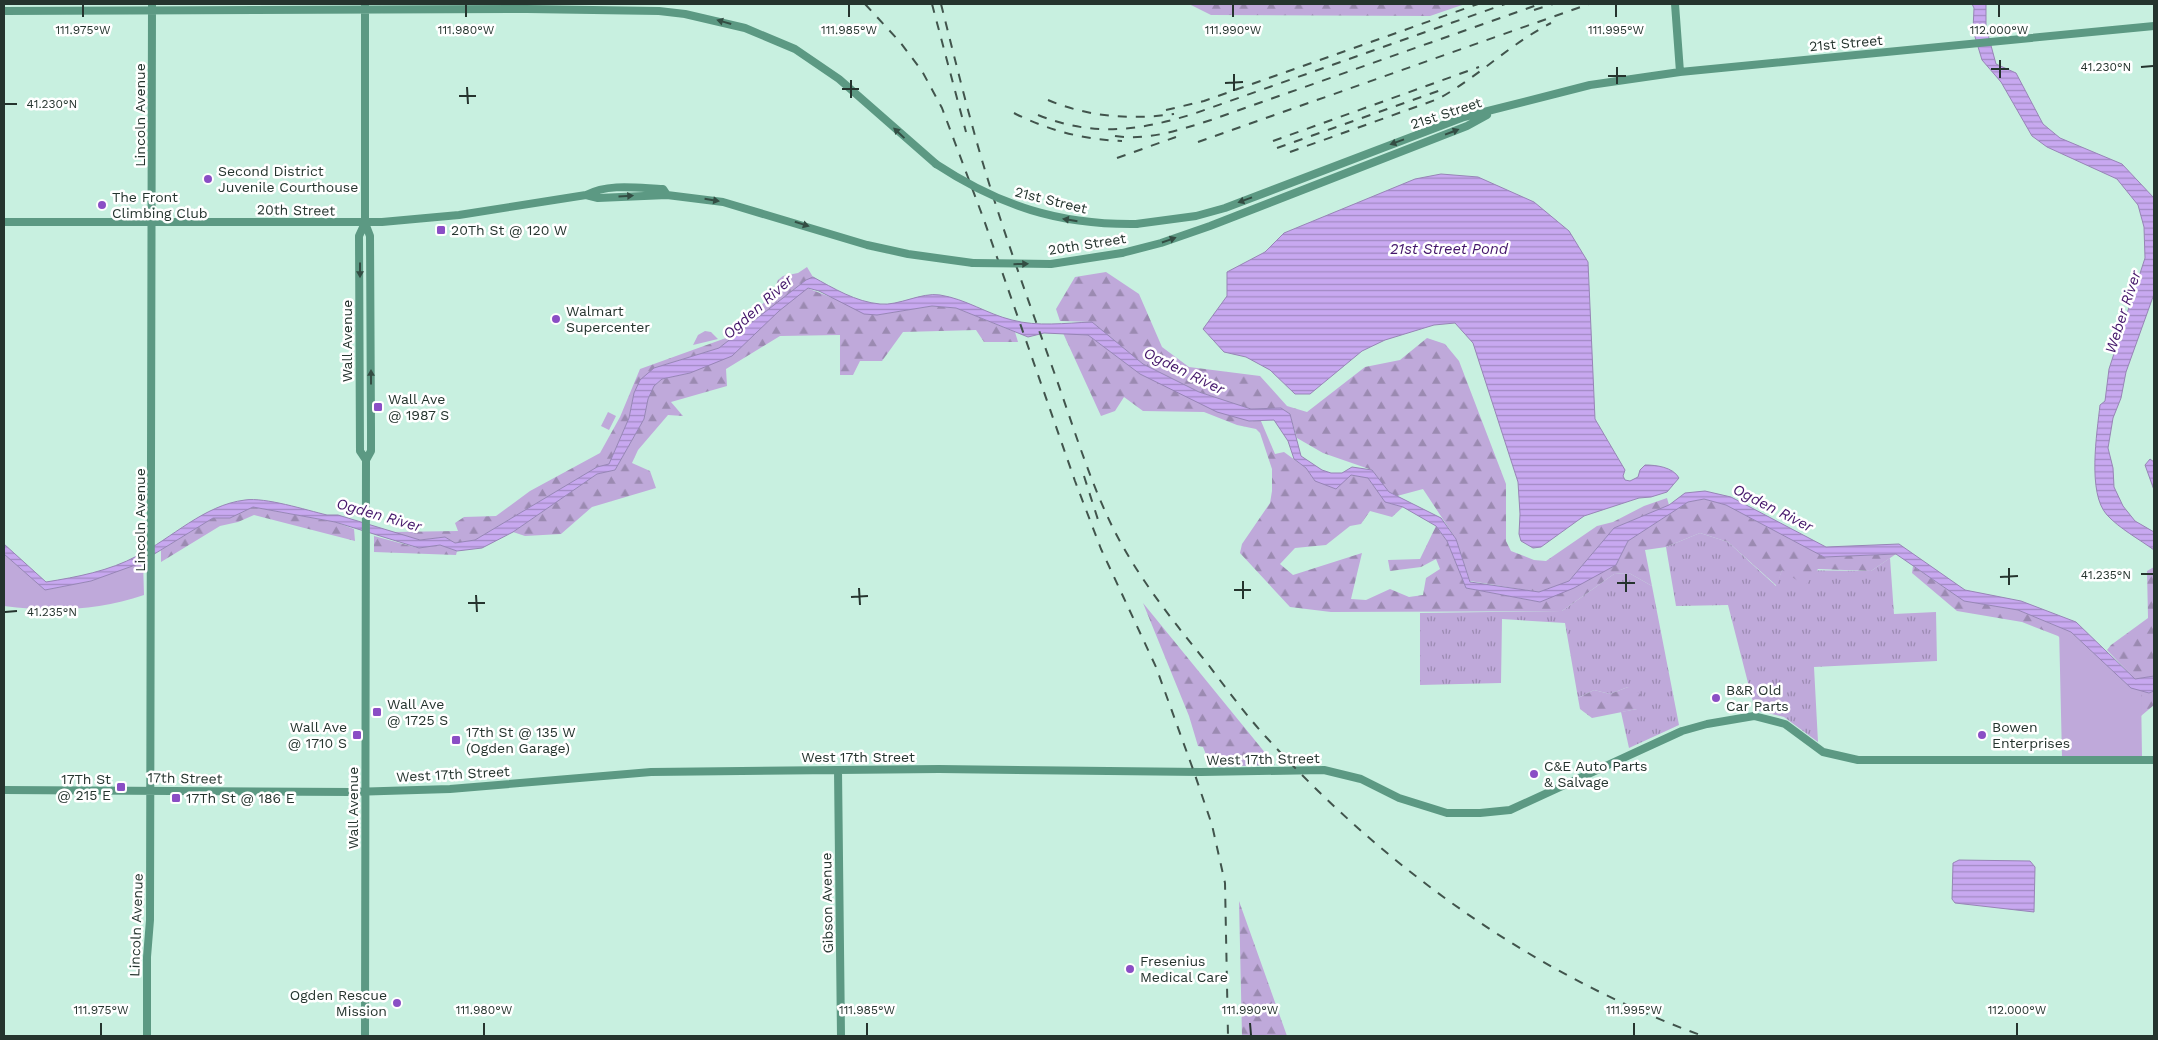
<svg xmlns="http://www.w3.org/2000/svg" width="2158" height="1040" font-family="'Work Sans',sans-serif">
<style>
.grass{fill:url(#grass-tufts)}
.forest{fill:url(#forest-firs)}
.green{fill:#bfa9da}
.water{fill:url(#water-rules);stroke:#9785b6}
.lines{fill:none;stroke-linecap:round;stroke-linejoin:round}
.secondary{stroke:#5c9983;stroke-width:8}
.rail{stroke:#41544c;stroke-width:2;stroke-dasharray:9 9;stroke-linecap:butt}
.secondary-bridge{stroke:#5c9983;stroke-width:8}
.oneway{fill:#334d43}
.ticks{fill:none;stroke:#25342e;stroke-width:2}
.poi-dot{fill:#8a4ec5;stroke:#fff;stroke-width:2}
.labels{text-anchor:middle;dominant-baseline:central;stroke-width:5;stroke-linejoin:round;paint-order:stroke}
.street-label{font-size:14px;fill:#25342e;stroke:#fff}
.poi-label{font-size:14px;fill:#25342e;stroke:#fff;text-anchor:start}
.water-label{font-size:15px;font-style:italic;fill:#44166a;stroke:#fff}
.ticks-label{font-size:12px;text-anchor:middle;fill:#25342e;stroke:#fff;stroke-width:5;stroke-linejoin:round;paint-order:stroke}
</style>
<defs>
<pattern id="grass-tufts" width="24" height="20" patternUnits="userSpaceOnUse" patternTransform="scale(1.25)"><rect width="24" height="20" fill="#bfa9da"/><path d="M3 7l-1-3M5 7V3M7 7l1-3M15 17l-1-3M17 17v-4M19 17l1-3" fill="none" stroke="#9b8ab1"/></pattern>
<pattern id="forest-firs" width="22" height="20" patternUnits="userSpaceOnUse" patternTransform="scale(1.25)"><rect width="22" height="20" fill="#bfa9da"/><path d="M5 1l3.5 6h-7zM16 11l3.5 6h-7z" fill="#9b8ab1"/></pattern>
<pattern id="water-rules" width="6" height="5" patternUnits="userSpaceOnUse" patternTransform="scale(1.25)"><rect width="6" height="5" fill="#c8a8f0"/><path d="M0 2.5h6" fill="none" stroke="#a28ac3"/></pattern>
</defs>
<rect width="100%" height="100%" fill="#c8f0e0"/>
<path class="grass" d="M1700 533 1728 542 1776 586 1782 570 1871 571 1890 558 1894 614 1936 612 1937 661 1814 667 1818 742 1784 717 1755 710 1728 605 1676 606 1666 547Z
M1629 573 1652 586 1679 725 1629 748 1621 712 1637 709 1628 687 1610 694 1594 690 1578 698 1565 623 1502 619 1501 683 1420 685V613L1562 611 1614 574Z"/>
<path class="forest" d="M1189 4 1321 5 1465 4 1430 16 1211 15Z
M807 267 813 277 806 280 719 348 654 368 634 393 629 418 609 464 597 467 475 540 455 543 445 537 420 540 392 532 458 531 455 523 464 517 496 516 530 491 600 453 620 417 640 369 726 338 772 295 778 280 783 276 798 273Z
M1106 272 1139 294 1162 347 1189 367 1260 376 1287 406 1307 412 1365 367 1400 360 1427 338 1445 344 1459 361 1506 484V541L1511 551 1534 560 1546 561 1597 526 1613 522 1644 506 1667 498 1669 505 1614 528 1569 581 1539 592 1470 581 1456 539 1423 489 1397 496 1389 492 1372 470 1323 453 1297 438 1290 414 1281 408 1251 409 1199 392 1143 364 1092 322 1060 321 1056 309 1075 277Z
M807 288 877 315 932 306 956 308 1015 332 1018 342H984L976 330 903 332 882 361H860L853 375H840V335L780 336 726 369 727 386 671 402 683 416 668 415 638 450 632 463 650 471 656 488 592 507 561 534 525 536 513 532 597 474 615 470 644 419 648 399 654 386 662 379 690 373 779 311Z
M1063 333 1088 335 1140 374 1249 421H1261L1275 454 1284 452 1306 468 1315 481 1351 475 1368 478 1385 502 1403 507 1392 517 1370 511 1361 524 1350 526 1326 545 1295 548 1280 564 1293 575 1362 553 1351 599 1366 600 1390 589 1409 597 1423 595 1426 578 1440 569 1436 559 1421 567 1390 571 1388 560 1420 559 1436 526 1447 541 1466 588 1540 602 1616 565 1628 541 1688 502 1704 499 1726 505 1824 557 1896 554 1871 571 1818 569 1805 586 1782 570 1777 586 1728 542 1700 533 1666 547 1645 550 1652 586 1629 573 1614 574 1562 611 1331 612 1290 607 1240 553 1242 544 1270 503 1272 491V469L1260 433 1256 429 1237 425 1204 412 1143 411 1124 397 1115 411 1101 416Z
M253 507 335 522 354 529 355 541 254 515 238 522 220 526 161 562V550L213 518H230Z
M374 536 418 548 440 545 457 551 456 555 374 552Z
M1913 566 1964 601 2018 610 2071 632 2087 664 2058 636 2022 622 1957 611 1912 573Z
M2154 567V676L2135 679 2107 650 2111 645 2148 618 2147 571Z
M1143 603 1275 765 1211 767 1203 747 1198 746 1189 716Z
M2099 676 2149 693 2154 691V705L2141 716Z
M1628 687 1641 694 1637 709 1592 718 1580 709 1578 698 1594 690 1610 694Z
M1239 901 1287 1036H1242Z"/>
<path class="green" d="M705 331 711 332 718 339 693 345 698 335Z
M608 412 616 416 609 430 601 426Z
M4 554 45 590 91 581 143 561 144 595C98 611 51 612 4 606Z
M2059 627 2071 632 2131 688 2141 690 2142 757H2062Z"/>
<path class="water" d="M1972 4H1986V27L1996 64 2016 73 2043 124 2060 138 2122 164 2154 198V294L2126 372 2121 398 2113 418 2108 448 2113 468 2114 487 2123 506 2135 521 2154 532V550C2139 539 2120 529 2107 515 2087 493 2097 433 2100 405L2105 401 2109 369 2145 258 2144 227 2138 205 2117 179 2047 147 2032 136 2001 82 1982 60 1973 30 1974 8Z
M1441 174 1478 177 1534 202 1569 231 1588 262 1595 419 1625 470 1623 476 1625 480 1630 481 1638 477 1640 470 1645 465C1656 465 1673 467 1679 478L1667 492 1651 497 1639 498 1584 516 1541 547 1533 548 1521 541 1519 534 1520 514 1518 482 1473 343 1455 323 1434 325 1385 340 1362 351 1310 394H1295L1270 370 1246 357 1224 352 1203 329 1227 296V272L1265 252 1284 233 1415 179Z
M813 277C833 288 856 302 880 304 899 306 921 292 940 295 966 299 987 314 1012 320 1038 327 1065 323 1092 322L1143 364 1199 392 1251 409 1281 408 1290 414 1301 456 1322 470 1331 473H1342L1352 467 1372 470 1389 492 1441 518 1456 539 1470 582 1539 592 1569 581 1614 528 1669 505 1685 493 1705 491 1731 497 1826 547 1899 544 1965 590 2021 601 2076 622 2135 679 2154 676V691L2149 693 2131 688 2071 632 2018 610 1964 601 1896 554 1824 557 1726 505 1704 499 1688 502 1628 541 1616 565 1574 588 1540 602 1466 588 1447 541 1436 526 1403 507 1385 502 1368 478 1351 475 1336 489 1315 481 1306 468 1294 459 1288 441 1274 420 1249 421 1217 412 1140 374 1088 335 1044 333 1028 337 956 308 932 306 877 315 864 314 819 291 808 288 779 311 732 356 690 373 662 379 654 386 648 399 644 419 615 470 597 474 513 532 482 548 457 551 440 545 419 548 335 522 253 507 230 518H213L138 564 91 581 45 590 4 554V544L46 582C77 577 109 571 137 556 172 538 204 505 245 500 265 497 306 510 327 515H338L420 540 445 537 455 543 475 540 597 467 609 464 629 418 634 393 640 380 654 368 719 348 806 280Z
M2150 459 2154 462V490L2145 465Z
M1959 860 2030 861 2035 867 2034 912 1955 903 1952 899 1953 863Z"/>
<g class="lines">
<path class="secondary" d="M1675 4 1680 72
M4 11 527 9 659 11 685 14 745 28 795 49 839 79 936 164
M586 195 598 198 667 195 723 202 867 245 908 254 973 263
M4 222H382L459 215 586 195C609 183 638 188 663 189L667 195
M365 223 359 236 360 451 366 460
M1136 224 1196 216 1225 208 1464 117 1590 85 1680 72 2154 26
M1122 253 1161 243 1210 226 1467 126 1487 115
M838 770 841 1036
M4 790 351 792 450 789 651 772 939 769 1201 772 1324 770 1361 779 1399 798 1447 813H1480L1510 810 1682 731 1707 724 1754 716 1785 724 1823 752 1858 760H2154
M147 1036V957L150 920 152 4
M365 1036 366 460 371 451V430L370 236 365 223V4"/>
<path class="rail" d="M865 4 900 42 922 71 942 108 984 220 1075 481 1101 549 1156 667 1194 772 1212 825 1225 883 1228 1036
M932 4 966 132
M941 4C956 63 970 122 988 180 1008 245 1031 308 1054 372 1073 425 1089 480 1114 530 1139 579 1173 621 1207 663 1226 688 1245 714 1266 737 1386 869 1534 975 1703 1036
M1534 10 1553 4
M1048 100C1088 117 1131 120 1174 114
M1166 110 1204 101 1478 4
M1014 113C1047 130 1085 140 1122 141
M1038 115C1093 137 1138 131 1193 114L1505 4
M1115 136C1148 141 1179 130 1211 120L1540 4
M1273 141 1479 67
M1198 142 1589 4
M1277 148 1441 90
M1290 152 1438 99C1478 77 1510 44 1551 23
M1117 158 1176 137
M1084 476 1100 526"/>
<path class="secondary-bridge" d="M936 164C1000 206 1059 225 1136 224
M973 263 1051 264 1122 253"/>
</g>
<defs><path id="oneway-solid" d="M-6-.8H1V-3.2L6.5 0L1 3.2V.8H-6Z" transform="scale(1.25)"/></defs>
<g class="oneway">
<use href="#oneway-solid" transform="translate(724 22) rotate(-164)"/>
<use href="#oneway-solid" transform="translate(1452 132) rotate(-21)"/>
<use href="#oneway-solid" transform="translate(899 133) rotate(-137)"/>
<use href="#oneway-solid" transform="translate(1397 142) rotate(160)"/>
<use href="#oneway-solid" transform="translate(626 196) rotate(-3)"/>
<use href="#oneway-solid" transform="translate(712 200) rotate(9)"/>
<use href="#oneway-solid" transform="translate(1245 200) rotate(160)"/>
<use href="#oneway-solid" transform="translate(1070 220) rotate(-171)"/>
<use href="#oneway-solid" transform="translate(802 224) rotate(17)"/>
<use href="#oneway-solid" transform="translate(1169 240) rotate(-19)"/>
<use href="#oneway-solid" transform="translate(1021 264) rotate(-1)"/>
<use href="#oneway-solid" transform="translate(360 270) rotate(90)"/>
<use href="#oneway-solid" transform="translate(371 377) rotate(-90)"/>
</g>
<path class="ticks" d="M83 5V17M466 5V17M849 5V17M1233 5V17M1616 5V17M1999 5V17M2000 60V78M1617 67V84M2141 67 2153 66M1991 69H2009M1234 74V91M1608 76H1626M851 80V98M1225 83 1243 82M467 87 468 104M842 89H859M459 96H476M5 104H17M2009 568V585M1626 574V592M2141 574H2153M2000 577 2018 576M1243 581V599M1617 583H1635M859 588 860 605M1234 590H1251M476 595 477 612M851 597 868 596M468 603H485M5 612 17 611M101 1023V1035M484 1023V1035M867 1023V1035M1250 1023 1251 1035M1634 1023V1035M2017 1023V1035"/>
<g class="poi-dot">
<circle cx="208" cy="179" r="5"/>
<circle cx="102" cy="205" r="5"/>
<rect x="436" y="225" width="10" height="10" rx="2.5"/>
<circle cx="556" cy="319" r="5"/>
<rect x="373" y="402" width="10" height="10" rx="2.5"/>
<circle cx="1716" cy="698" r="5"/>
<rect x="372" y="707" width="10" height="10" rx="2.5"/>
<rect x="352" y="730" width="10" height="10" rx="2.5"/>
<circle cx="1982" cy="735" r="5"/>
<rect x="451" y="735" width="10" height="10" rx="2.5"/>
<circle cx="1534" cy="774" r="5"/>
<rect x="116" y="782" width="10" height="10" rx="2.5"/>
<rect x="171" y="793" width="10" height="10" rx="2.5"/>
<circle cx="1130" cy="969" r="5"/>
<circle cx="397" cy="1003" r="5"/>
</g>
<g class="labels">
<g class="street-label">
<text transform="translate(1846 43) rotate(-5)">21st Street</text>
<text transform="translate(1446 113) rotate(-18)">21st Street</text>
<text transform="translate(140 115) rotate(-90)">Lincoln Avenue</text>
<text transform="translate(1051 200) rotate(14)">21st Street</text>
<text transform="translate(296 210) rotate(1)">20th Street</text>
<text transform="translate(1087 244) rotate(-9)">20th Street</text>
<text transform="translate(347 341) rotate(-90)">Wall Avenue</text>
<text transform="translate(140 520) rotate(-90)">Lincoln Avenue</text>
<text x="858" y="757">West 17th Street</text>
<text transform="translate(1263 759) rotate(-1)">West 17th Street</text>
<text transform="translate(453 774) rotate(-3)">West 17th Street</text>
<text transform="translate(185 778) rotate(1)">17th Street</text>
<text transform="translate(353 808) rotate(-90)">Wall Avenue</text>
<text transform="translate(827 903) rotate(-91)">Gibson Avenue</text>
<text transform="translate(136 925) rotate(-88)">Lincoln Avenue</text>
</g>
<g class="poi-label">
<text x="218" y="171">Second District<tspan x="218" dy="16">Juvenile Courthouse</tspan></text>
<text x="112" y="197">The Front<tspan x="112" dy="16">Climbing Club</tspan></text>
<text x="451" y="230">20Th St @ 120 W</text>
<text x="566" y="311">Walmart<tspan x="566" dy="16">Supercenter</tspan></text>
<text x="388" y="399">Wall Ave<tspan x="388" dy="16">@ 1987 S</tspan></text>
<text x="1726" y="690">B&amp;R Old<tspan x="1726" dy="16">Car Parts</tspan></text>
<text x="387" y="704">Wall Ave<tspan x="387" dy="16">@ 1725 S</tspan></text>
<text x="347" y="727" text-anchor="end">Wall Ave<tspan x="347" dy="16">@ 1710 S</tspan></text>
<text x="1992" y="727">Bowen<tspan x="1992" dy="16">Enterprises</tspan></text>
<text x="466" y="732">17th St @ 135 W<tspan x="466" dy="16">(Ogden Garage)</tspan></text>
<text x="1544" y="766">C&amp;E Auto Parts<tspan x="1544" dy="16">&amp; Salvage</tspan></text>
<text x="111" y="779" text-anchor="end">17Th St<tspan x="111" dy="16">@ 215 E</tspan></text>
<text x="186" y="798">17Th St @ 186 E</text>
<text x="1140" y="961">Fresenius<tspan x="1140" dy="16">Medical Care</tspan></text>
<text x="387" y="995" text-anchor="end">Ogden Rescue<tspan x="387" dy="16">Mission</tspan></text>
</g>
<g class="water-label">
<text x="1449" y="249">21st Street Pond</text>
<text transform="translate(758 307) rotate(-42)">Ogden River</text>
<text transform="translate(2123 312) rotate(-72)">Weber River</text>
<text transform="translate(1184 371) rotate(26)">Ogden River</text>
<text transform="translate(1773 508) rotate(27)">Ogden River</text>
<text transform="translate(379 515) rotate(16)">Ogden River</text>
</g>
</g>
<g class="ticks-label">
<text x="83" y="34">111.975°W</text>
<text x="466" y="34">111.980°W</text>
<text x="849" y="34">111.985°W</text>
<text x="1233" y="34">111.990°W</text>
<text x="1616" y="34">111.995°W</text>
<text x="1999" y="34">112.000°W</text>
<text x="2106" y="71">41.230°N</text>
<text x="52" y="108">41.230°N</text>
<text x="2106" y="579">41.235°N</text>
<text x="52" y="616">41.235°N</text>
<text x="101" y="1014">111.975°W</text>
<text x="484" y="1014">111.980°W</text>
<text x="867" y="1014">111.985°W</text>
<text x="1250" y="1014">111.990°W</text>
<text x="1634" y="1014">111.995°W</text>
<text x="2017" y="1014">112.000°W</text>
</g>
<rect width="2158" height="1040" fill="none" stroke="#25342e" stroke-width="10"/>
</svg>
